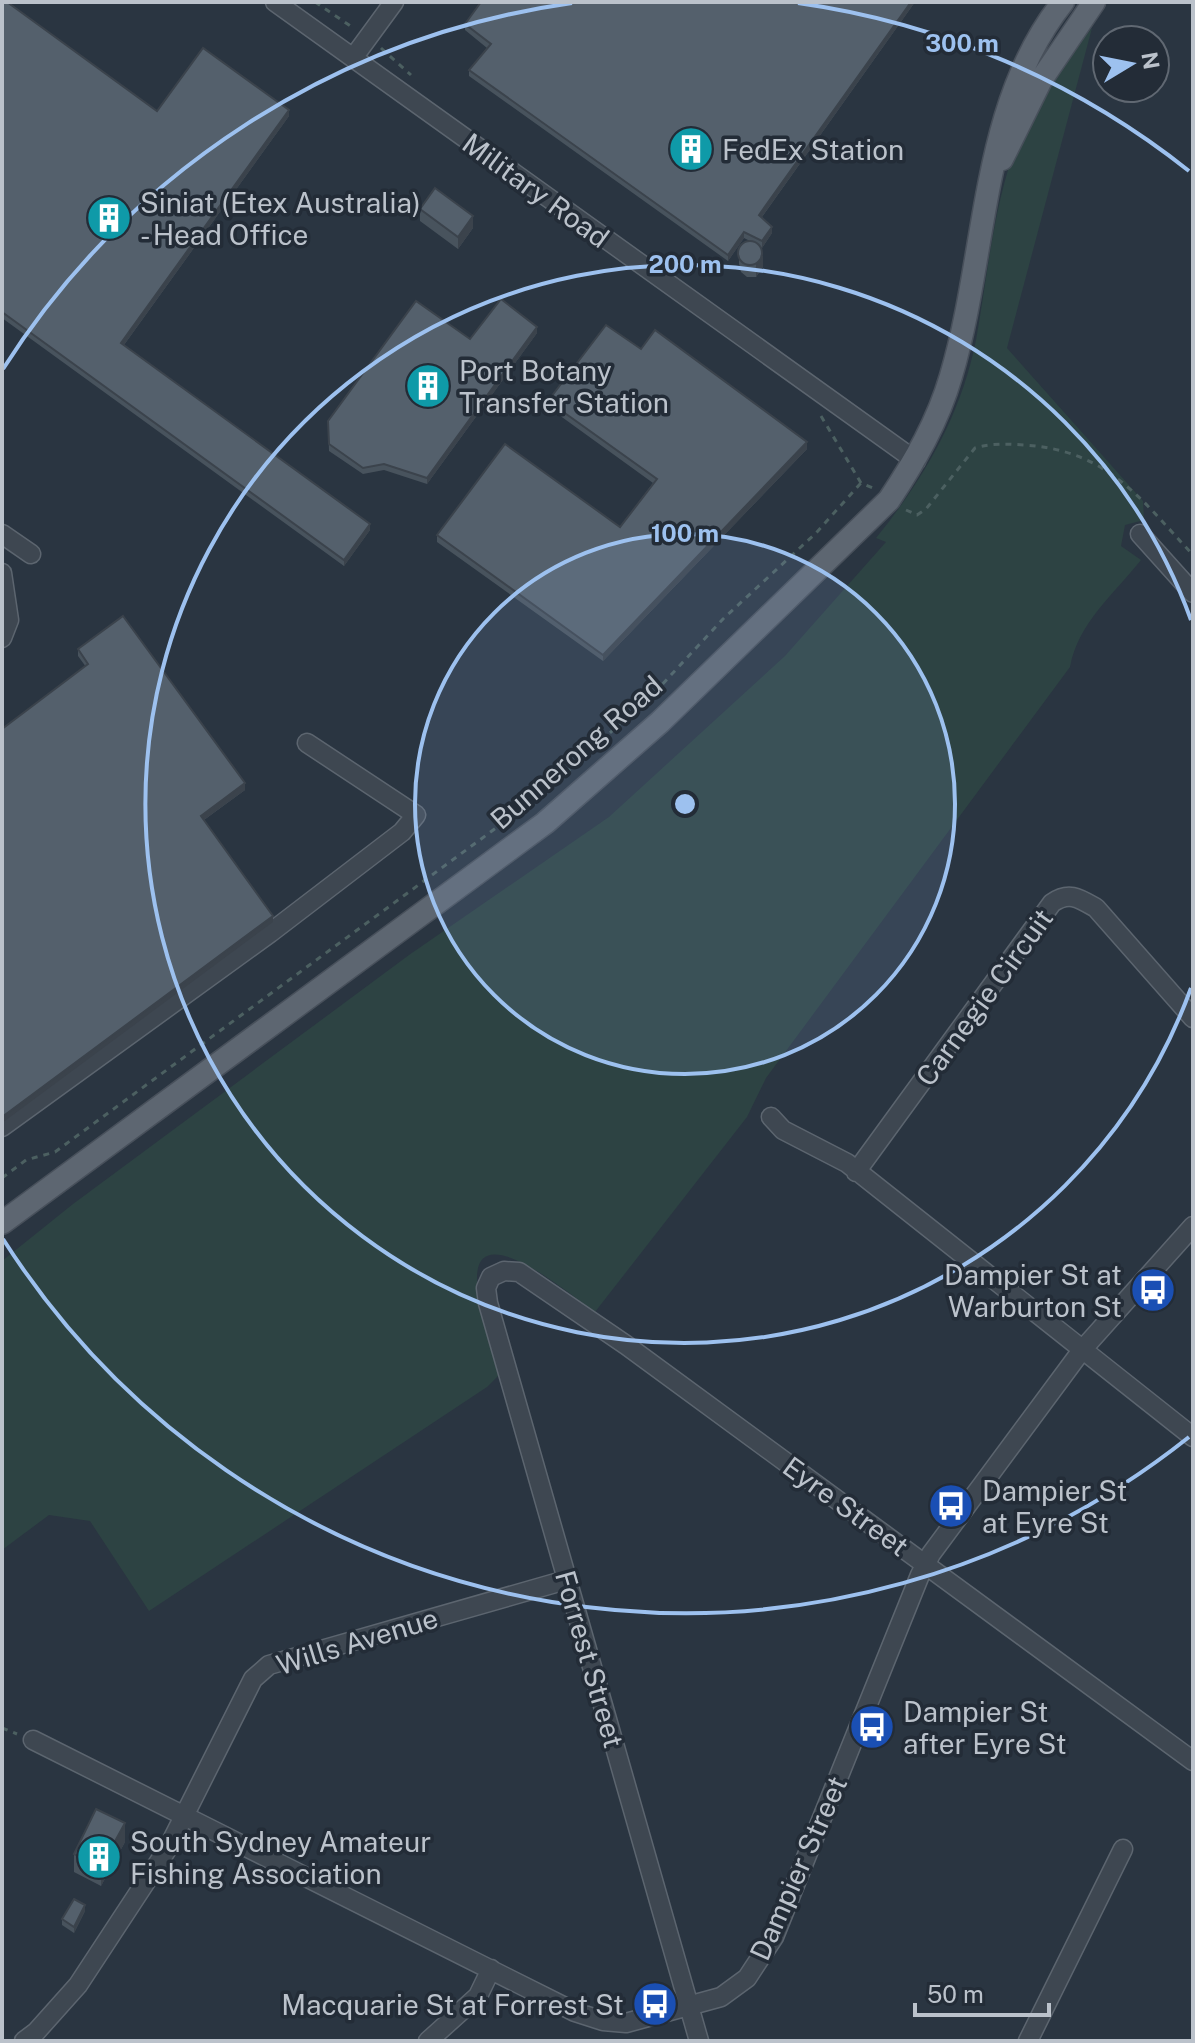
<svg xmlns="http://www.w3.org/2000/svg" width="1195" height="2043" font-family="'Public Sans',sans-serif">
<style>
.green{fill:#2d4343}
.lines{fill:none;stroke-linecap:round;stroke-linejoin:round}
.minor-casing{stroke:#5c656f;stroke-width:21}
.major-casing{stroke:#48505b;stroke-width:25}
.path{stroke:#4c6061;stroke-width:3;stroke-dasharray:6 6;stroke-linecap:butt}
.minor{stroke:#3e4751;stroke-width:18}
.major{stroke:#5d6671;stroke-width:22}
.wall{fill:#48535d}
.shaded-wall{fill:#3b434c}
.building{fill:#54606c;stroke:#3b434c;stroke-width:2}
.ring{fill:none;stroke:#9dc1ef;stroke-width:4}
.labels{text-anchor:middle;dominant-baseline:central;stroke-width:7;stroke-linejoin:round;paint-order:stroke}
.poi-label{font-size:28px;fill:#bbc2cb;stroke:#232c37;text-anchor:start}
.street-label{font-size:28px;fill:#bbc2cb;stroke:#232c37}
.centre{fill:#9dc1ef;stroke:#232c37;stroke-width:4}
.ring-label{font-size:24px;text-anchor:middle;font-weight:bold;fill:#9dc1ef;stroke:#232c37;stroke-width:7;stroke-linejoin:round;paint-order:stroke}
</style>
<rect width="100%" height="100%" fill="#2a3541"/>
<path class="green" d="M1092 28 1007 348 1143 501 1144 520 1125 525 1121 546 1141 560C1114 594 1078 623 1070 667L766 1078 747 1117 595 1312C575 1299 478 1215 477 1277 476 1308 491 1344 499 1375L487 1387 149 1611 90 1521 49 1515 2 1550V1261L73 1204 409 955 609 817 785 656 886 542 876 538C923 480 961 416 976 340 987 279 994 202 1017 144 1035 101 1063 64 1092 28Z"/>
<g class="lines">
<g class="minor-casing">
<path id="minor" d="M275 2 916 461
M353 58 394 2
M2 534 31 554
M1140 534 1193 593
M2 573 9 620 2 638
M771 1117 783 1130 847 1163 1193 1437
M2 1127 270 933 402 832 416 815 307 743
M856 1172 1052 903C1069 891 1079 898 1096 908L1193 1018
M33 1740 575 2012 603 2021 626 2023 721 1997 747 1978 774 1937 920 1575 931 1554 1082 1350 1193 1226
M24 2041 36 2032 78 1985 168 1848 253 1679 269 1665 566 1580
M428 2041 478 1996 491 1969
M699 2041 488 1303 486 1288 491 1277 504 1271 519 1272 626 1345 1193 1761
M1028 2041 1123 1849"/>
</g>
<g class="major-casing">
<path id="major" d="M1002 159 1041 80 1094 2
M2 1223 545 823 660 722 889 500C915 461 938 421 951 376 988 252 980 106 1063 2"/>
</g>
<path class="path" d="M315 2 352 27
M381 48 411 75
M821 416 861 483 873 488
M906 510 917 515 926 509 975 448C991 443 1007 444 1024 445 1107 450 1140 498 1193 555
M2 1178 26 1160 55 1152 545 792 658 689 723 619 816 533 861 483
M2 1728 17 1734"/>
<use href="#minor" class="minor"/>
<use href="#major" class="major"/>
</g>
<path class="wall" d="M2 2 157 111 289 116 124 345 370 530 344 566 2 318Z
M915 2 762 217 772 233 762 248 760 246 763 267 756 277H747L741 272 739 264V252L750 241 744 238 728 261 469 76V70L487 48 465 30V24Z
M420 209 473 228 458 249 420 221Z
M537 333 427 484 384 470 363 474 329 451 328 421 470 339Z
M641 349 807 449 603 661 437 542V535L620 527 653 483 548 407V401Z
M78 649 245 790 204 820 273 922 78 656Z
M125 1842 101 1886 74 1872V1854Z
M85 1911 74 1933 62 1925V1919Z"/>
<path class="shaded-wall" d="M911 2H915L759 221V215Z
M289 110V116L121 349V343Z
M473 216V228L458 249V237Z
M772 227V233L762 248V241Z
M744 232V238L728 261V255Z
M763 255V267L756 277V264Z
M537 327V333L427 484V478Z
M807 442V449L603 661V655Z
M370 524V530L344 566V560Z
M245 783V790L201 822V816Z
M273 916V922L2 1123V1117Z
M125 1823V1842L101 1886V1867Z
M85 1905V1911L74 1933V1927Z"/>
<path class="building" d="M2 2H7L157 111 203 48 289 110 121 343 370 524 344 560 2 312Z
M481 2H911L759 215 772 227 762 241 744 232 728 255 469 70 491 44 465 24Z
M435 188 473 216 458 237 420 209Z
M738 253a12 12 0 1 1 24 0a12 12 0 1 1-24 0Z
M501 299 537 327 427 478 384 464 363 468 329 444 328 421 416 301 470 339Z
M606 325 641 349 655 330 807 442 603 655 437 535 505 444 620 527 657 479 548 401Z
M123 616 245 783 201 816 273 916 2 1117V729L88 664 78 649Z
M96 1809 125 1823 101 1867 74 1854Z
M74 1899 85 1905 74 1927 62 1919Z"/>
<circle cx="685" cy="804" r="270" fill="#9dc1ef" fill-opacity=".12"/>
<g class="ring">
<circle cx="685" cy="804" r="270"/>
<path d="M1191 988A539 539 0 1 1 1191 620"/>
<path d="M1189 1437A809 809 0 0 1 3 1239M3 369A809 809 0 0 1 572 3M798 3A809 809 0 0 1 1189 171"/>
</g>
<defs>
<g id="building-disc" transform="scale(2.3)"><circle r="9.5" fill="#0f9aa8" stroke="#232c37"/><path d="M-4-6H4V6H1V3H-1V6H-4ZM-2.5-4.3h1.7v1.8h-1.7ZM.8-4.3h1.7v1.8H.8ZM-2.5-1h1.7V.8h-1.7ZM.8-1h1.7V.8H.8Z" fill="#fff"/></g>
<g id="bus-disc" transform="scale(2.3)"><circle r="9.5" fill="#1a4fb4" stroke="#232c37"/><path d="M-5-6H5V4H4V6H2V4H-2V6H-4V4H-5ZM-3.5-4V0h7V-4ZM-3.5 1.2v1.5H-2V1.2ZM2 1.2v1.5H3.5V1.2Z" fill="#fff"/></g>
</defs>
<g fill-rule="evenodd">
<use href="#building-disc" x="691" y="149"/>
<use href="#building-disc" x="109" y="218"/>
<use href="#building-disc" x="428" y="386"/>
<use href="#bus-disc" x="1153" y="1290"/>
<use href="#bus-disc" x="951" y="1506"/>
<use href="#bus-disc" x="872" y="1727"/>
<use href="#building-disc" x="99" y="1857"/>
<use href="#bus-disc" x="655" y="2004"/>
</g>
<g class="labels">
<g class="poi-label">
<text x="722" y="149">FedEx Station</text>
<text x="140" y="202">Siniat (Etex Australia)<tspan x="140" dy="32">- Head Office</tspan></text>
<text x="459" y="370">Port Botany<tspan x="459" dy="32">Transfer Station</tspan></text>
<text x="1122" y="1274" text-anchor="end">Dampier St at<tspan x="1122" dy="32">Warburton St</tspan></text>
<text x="982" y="1490">Dampier St<tspan x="982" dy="32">at Eyre St</tspan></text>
<text x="903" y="1711">Dampier St<tspan x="903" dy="32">after Eyre St</tspan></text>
<text x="130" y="1841">South Sydney Amateur<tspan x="130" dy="32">Fishing Association</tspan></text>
<text x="624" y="2004" text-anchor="end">Macquarie St at Forrest St</text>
</g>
<g class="street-label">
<text transform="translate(536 190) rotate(36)">Military Road</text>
<text transform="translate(576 752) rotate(-41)">Bunnerong Road</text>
<text transform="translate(984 997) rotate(-54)">Carnegie Circuit</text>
<text transform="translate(846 1506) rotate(36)">Eyre Street</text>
<text transform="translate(357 1641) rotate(-17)">Wills Avenue</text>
<text transform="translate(590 1659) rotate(74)">Forrest Street</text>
<text transform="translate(798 1868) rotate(-66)">Dampier Street</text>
</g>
</g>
<circle cx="685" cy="804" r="12" class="centre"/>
<g class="ring-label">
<text x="962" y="52">300 m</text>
<text x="685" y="273">200 m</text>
<text x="685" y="542">100 m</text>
</g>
<rect width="1195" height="2043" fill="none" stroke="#bbc2cb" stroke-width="8"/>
<g transform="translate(1131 64) rotate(80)"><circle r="38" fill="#232c37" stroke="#606872" stroke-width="2"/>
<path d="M0-6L14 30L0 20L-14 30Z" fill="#9dc1ef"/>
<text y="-12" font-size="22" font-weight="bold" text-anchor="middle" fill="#bbc2cb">N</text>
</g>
<path d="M915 2003v12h134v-12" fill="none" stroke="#bbc2cb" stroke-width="4"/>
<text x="927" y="2003" font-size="24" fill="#bbc2cb" stroke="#232c37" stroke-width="6" paint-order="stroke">50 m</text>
</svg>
